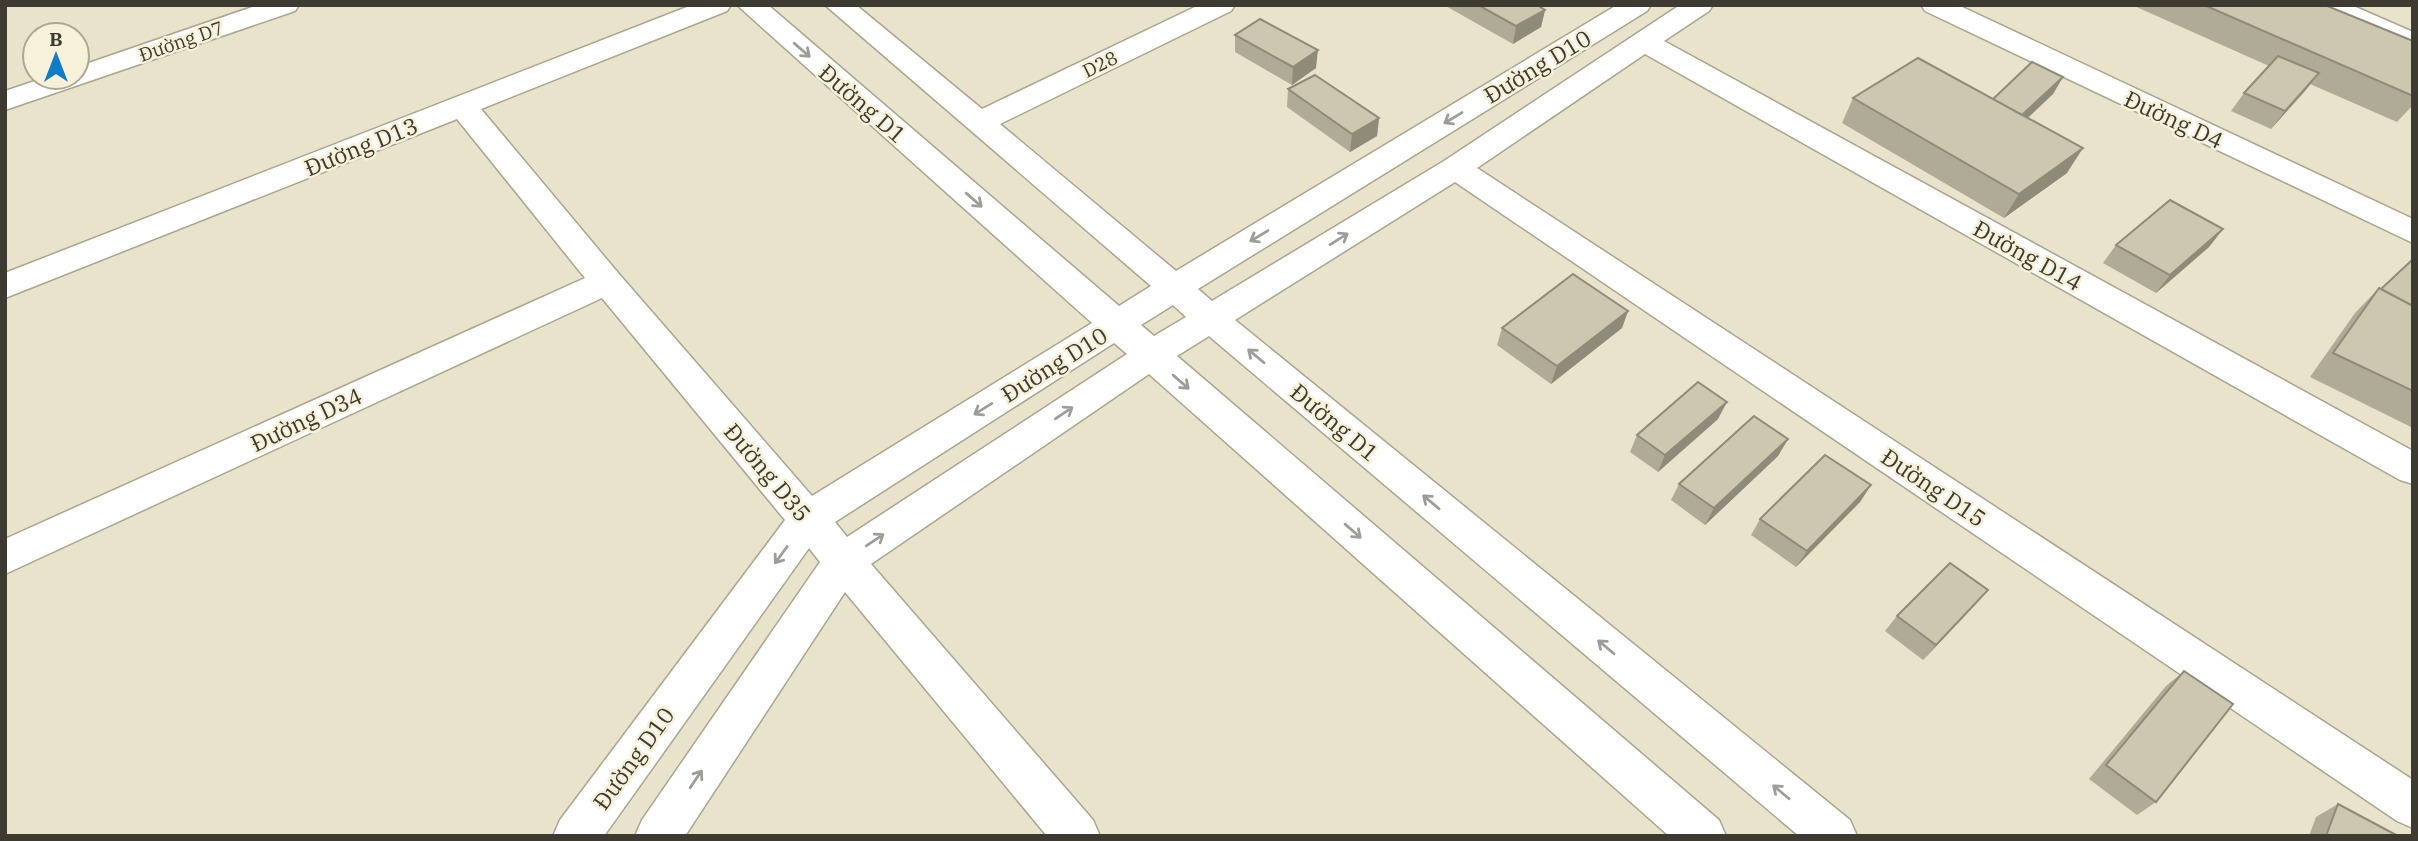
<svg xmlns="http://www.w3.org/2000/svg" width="2418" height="841" font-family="'IBM Plex Serif',serif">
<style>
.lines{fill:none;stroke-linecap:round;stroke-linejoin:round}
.minor-casing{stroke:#aaa58e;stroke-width:3}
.minor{fill:#fff;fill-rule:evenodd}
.wall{fill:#afab96}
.shaded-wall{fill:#8f8b7a}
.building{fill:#ccc7ae;stroke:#8f8b7a;stroke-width:2}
.oneway{stroke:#9e9d98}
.labels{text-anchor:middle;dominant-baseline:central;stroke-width:5;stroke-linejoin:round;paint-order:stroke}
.far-street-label{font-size:19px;fill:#3d3b31;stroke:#f6f1d8}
.street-label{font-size:23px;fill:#3d3b31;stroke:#f6f1d8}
</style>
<rect width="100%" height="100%" fill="#e9e3cb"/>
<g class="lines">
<g class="minor-casing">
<path id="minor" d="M258 5H299L295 11 5 110V91L47 77H77V67Z
M692 5H731L727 11 481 109 619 274 812 496 1092 323 737 5H768L1119 306 1151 286 825 5H856L982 109 1199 5H1235L1231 11 1000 124 1176 271 1617 5H1651L1647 11 1198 289 1212 301 1444 161 1680 5H1713L1709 11 1664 41 2413 451V484L2400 480 1645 54 1477 168 2413 780V828L2397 821 1455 182 1235 320 1850 820 1857 836H1799L1209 336 1177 356 1719 820 1726 836H1669L1149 374 871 564 1093 820 1100 836H1047L845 592 685 836H635L642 820 820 562 809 548 604 836H553L560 820 785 520 602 298 5 574V539L585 278 457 119 5 298V273ZM1173 305 1186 317 1154 336 1141 325ZM1114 343 1127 354 847 537 835 522Z
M1921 5H1958L2413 219V243L1925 11Z
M2313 5H2351L2413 32V50L2317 11Z"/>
</g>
<use href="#minor" class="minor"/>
</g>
<path class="wall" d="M1444 5H1537L1545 10 1541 27 1513 44Z
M2132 5H2325L2413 41V105L2397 122 2310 84 2271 129 2231 111 2244 93 2269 66Z
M1235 35 1316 68 1292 85 1235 52Z
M2063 77 2053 94 2028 118 2067 173 2004 218 1842 123 1853 98 1993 99Z
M1288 89 1379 118 1377 136 1350 152 1287 107Z
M2223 229 2209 247 2156 293 2103 263 2116 245Z
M2413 259V428L2310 377 2355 313 2379 288 2381 289Z
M1628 311 1622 328 1551 384 1497 345 1502 328Z
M1718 419 1658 472 1630 452 1637 435Z
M1788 439 1778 456 1705 525 1671 500 1679 484Z
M1871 485 1860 502 1796 567 1751 535 1760 519Z
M1974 606 1923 660 1885 631 1897 616Z
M2184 671 2156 802 2137 815 2089 779 2166 686Z
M2338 804 2398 836H2309L2316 817Z"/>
<path class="shaded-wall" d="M1545 10 1541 27 1513 44 1516 26Z
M1318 50 1316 68 1292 85 1293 67Z
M2319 73 2305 91 2271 129 2285 111Z
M2063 77 2053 94 2011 133 2022 115Z
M1379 118 1377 136 1350 152 1352 134Z
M2083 148 2067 173 2004 218 2019 194Z
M2223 229 2209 247 2156 293 2170 275Z
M1628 311 1622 328 1551 384 1557 366Z
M1727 402 1718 419 1658 472 1665 455Z
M1788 439 1778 456 1705 525 1714 508Z
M1871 485 1860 502 1796 567 1807 551Z
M1988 590 1974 606 1923 660 1936 645Z"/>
<path class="building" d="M1478 5H1537L1545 10 1516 26Z
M2204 5H2325L2413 41V96Z
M1260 19 1318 50 1293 67 1235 35Z
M2278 56 2319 73 2285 111 2244 93Z
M1918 58 2083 148 2019 194 1853 98Z
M2032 62 2063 77 2022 115 1993 99Z
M1315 75 1379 118 1352 134 1288 89Z
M2170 200 2223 229 2170 275 2116 245Z
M2413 259V306L2381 289Z
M1573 274 1628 311 1557 366 1502 328Z
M2379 288 2413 306V391L2333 353Z
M1698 382 1727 402 1665 455 1637 435Z
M1754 416 1788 439 1714 508 1679 484Z
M1825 455 1871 485 1807 551 1760 519Z
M1950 563 1988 590 1936 645 1897 616Z
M2184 671 2233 704 2156 802 2106 765Z
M2338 804 2398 836H2326Z"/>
<defs><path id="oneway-shaft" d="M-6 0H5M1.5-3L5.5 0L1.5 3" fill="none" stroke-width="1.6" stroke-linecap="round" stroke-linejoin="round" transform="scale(1.75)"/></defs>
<g class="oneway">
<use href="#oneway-shaft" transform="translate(802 50) rotate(41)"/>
<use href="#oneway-shaft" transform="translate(1453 118) rotate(149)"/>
<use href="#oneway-shaft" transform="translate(974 200) rotate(41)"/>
<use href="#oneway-shaft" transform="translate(1259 236) rotate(149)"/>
<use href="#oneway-shaft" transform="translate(1339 239) rotate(-32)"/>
<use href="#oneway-shaft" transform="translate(1256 356) rotate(-140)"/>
<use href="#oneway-shaft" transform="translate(1181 382) rotate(41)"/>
<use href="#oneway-shaft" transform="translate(983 409) rotate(148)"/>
<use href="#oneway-shaft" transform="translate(1064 413) rotate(-34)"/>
<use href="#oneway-shaft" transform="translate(1431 502) rotate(-140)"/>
<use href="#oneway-shaft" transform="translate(1353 531) rotate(41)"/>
<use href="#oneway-shaft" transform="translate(875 540) rotate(-34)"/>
<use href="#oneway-shaft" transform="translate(781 555) rotate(126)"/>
<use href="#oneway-shaft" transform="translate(1606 647) rotate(-140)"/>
<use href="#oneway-shaft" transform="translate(696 779) rotate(-56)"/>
<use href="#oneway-shaft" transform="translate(1781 792) rotate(-140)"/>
</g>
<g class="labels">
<g class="far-street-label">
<text transform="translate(181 41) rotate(-19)">Đường D7</text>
<text transform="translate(1100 64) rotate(-26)">D28</text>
</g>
<g class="street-label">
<text transform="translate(1537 66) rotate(-31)">Đường D10</text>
<text transform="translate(863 103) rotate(41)">Đường D1</text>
<text transform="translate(2174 119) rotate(25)">Đường D4</text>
<text transform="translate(361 146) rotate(-22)">Đường D13</text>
<text transform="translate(2028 255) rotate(29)">Đường D14</text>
<text transform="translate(1054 364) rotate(-32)">Đường D10</text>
<text transform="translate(306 419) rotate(-25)">Đường D34</text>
<text transform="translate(1335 422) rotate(40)">Đường D1</text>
<text transform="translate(768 472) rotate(50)">Đường D35</text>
<text transform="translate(1934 487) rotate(34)">Đường D15</text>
<text transform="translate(633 758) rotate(-54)">Đường D10</text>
</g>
</g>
<rect width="2418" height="841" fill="none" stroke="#3d3b31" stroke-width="14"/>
<g transform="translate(56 56)"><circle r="33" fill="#f6f1d8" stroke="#aca895" stroke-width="2"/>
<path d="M0-5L12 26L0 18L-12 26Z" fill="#117bc6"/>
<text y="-10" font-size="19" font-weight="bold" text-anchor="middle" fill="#3d3b31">B</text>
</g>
</svg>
